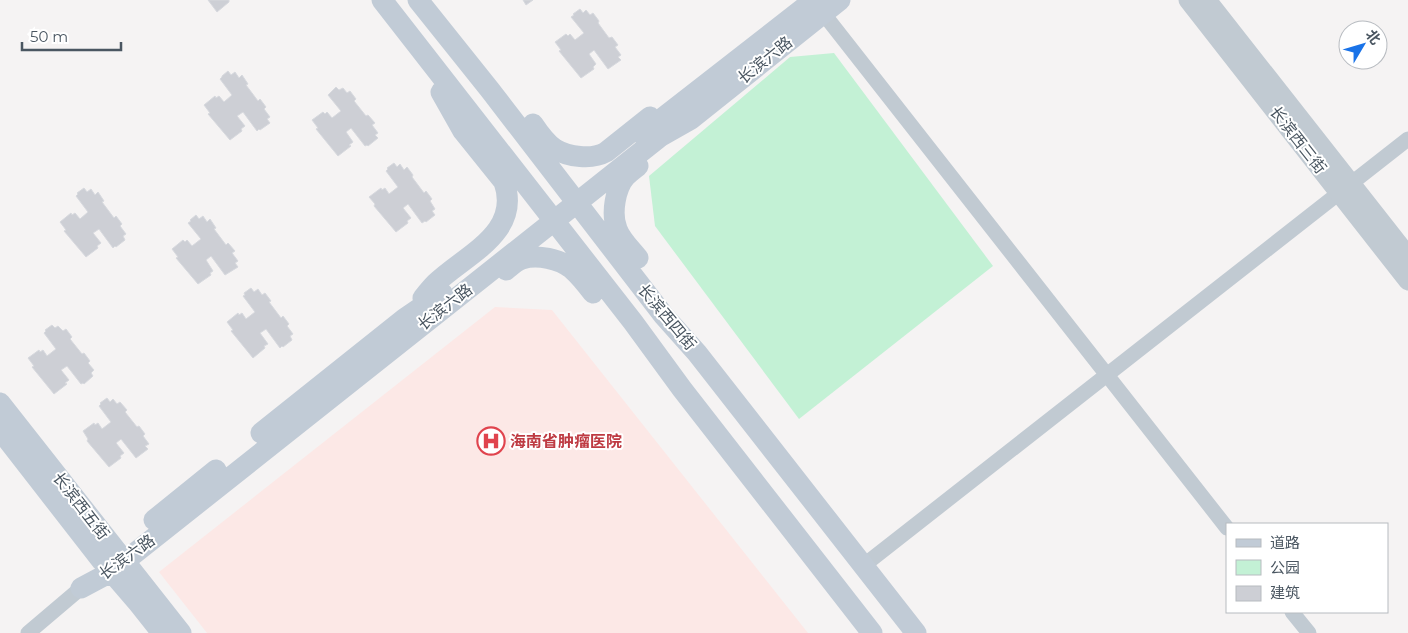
<svg xmlns="http://www.w3.org/2000/svg" width="1408" height="633" font-family="Montserrat,'Noto Sans SC',sans-serif">
<style>
.medical{fill:#fce8e6}
.green{fill:#c3f1d5}
.building{fill:#cdcfd5;stroke:#d7d9de}
.lines{fill:none;stroke-linecap:round;stroke-linejoin:round}
.minor{stroke:#c1cad2;stroke-width:15}
.tertiary{stroke:#c1cad2;stroke-width:19}
.secondary{stroke:#c1cbd6;stroke-width:21}
.labels{text-anchor:middle;dominant-baseline:central;stroke-width:4;stroke-linejoin:round;paint-order:stroke}
.street-label{font-size:16px;fill:#4a5661;stroke:#fff}
.health-label{font-size:16px;font-weight:bold;fill:#be3a42;stroke:#fff;text-anchor:start}
</style>
<rect width="100%" height="100%" fill="#f5f3f3"/>
<path class="medical" d="M495 307 552 310 808 633H207L159 572Z"/>
<path class="green" d="M834 53 993 266 799 419 655 226 649 176 790 57Z"/>
<path class="building" d="M208 0H229V2L217 12Z
M523 0H533L526 5Z
M580 9 583 13 586 10 590 15 593 13 599 21 598 23 609 38 612 37 618 45 615 47 621 55 618 57 621 60 608 69 594 50 589 54 596 64 593 67 594 69 581 78 559 51 561 50 555 42 566 34 568 36 570 34 575 40 584 33 571 17 574 15 573 14Z
M228 71 231 75 235 72 239 78 242 75 248 84 246 85 258 101 260 99 266 107 264 109 270 117 267 119 270 123 260 130 259 129 257 131 243 112 237 116 245 126 241 129 242 131 230 140 208 114 210 113 204 105 215 96 216 98 219 96 224 102 232 95 220 79 222 77V76Z
M336 87 339 90 343 88 347 93 350 91 356 99 354 101 366 116 368 115 375 123 372 125 378 133 375 135 378 138 368 146 367 145 365 146 351 128 346 132 353 142 349 145 351 146 338 156 316 129 318 128 312 120 323 112 325 114 327 112 332 118 341 111 328 95Z
M394 163 397 167 400 164 404 170 407 167 413 175 412 177 424 193 426 191 432 199 430 201 435 209 432 211 435 215 426 222 425 221 422 223 408 204 403 208 411 218 407 221 408 223 396 232 374 206 375 204 369 197 381 188 382 190 385 188 389 194 398 187 386 171 388 169 387 168Z
M84 188 87 192 91 189 95 195 98 192 104 201 102 202 114 218 116 216 122 224 120 226 126 234 123 236 125 240 116 247 115 246 113 248 99 229 93 233 101 243 97 246 98 248 86 257 64 231 66 230 60 222 71 213 72 215 75 213 80 219 88 212 76 196 78 194 77 193Z
M196 215 199 219 203 216 207 222 210 219 216 228 214 229 226 245 228 243 235 251 232 253 238 261 235 263 238 267 225 275 211 256 206 260 213 271 210 273 211 275 198 284 176 258 178 257 172 249 183 240 185 242 187 240 192 246 201 239 188 223 191 221 190 220Z
M251 288 254 292 258 289 262 295 265 293 271 301 269 302 281 318 283 316 289 324 287 326 293 334 290 336 292 340 283 347 282 346 280 348 266 329 260 333 268 344 264 346 265 348 253 358 231 331 233 330 227 322 238 313 239 315 242 313 246 319 255 312 243 296 245 295 244 293Z
M52 325 55 328 58 326 63 331 66 329 72 337 70 339 82 354 84 353 90 361 88 363 94 370 91 373 93 376 84 384 83 383 81 384 67 366 61 370 69 380 65 383 67 384 54 394 32 367 34 366 28 358 39 350 40 352 43 350 47 356 56 349 44 333 46 331 45 330Z
M107 398 110 402 113 399 117 404 120 402 127 410 125 412 137 427 139 426 145 434 143 436 149 444 145 446 148 449 136 458 121 439 116 443 124 453 120 456 121 458 109 467 87 441 88 439 83 431 94 423 95 425 98 423 102 429 111 422 99 406 101 404 100 403Z"/>
<g class="lines">
<path class="minor" d="M823 13 1227 528
M863 566 1408 139
M1292 612 1309 633
M28 633 81 588"/>
<path class="tertiary" d="M1188 0 1408 281
M1207 0 1408 256"/>
<path class="secondary" d="M382 0 633 322 682 389 872 633
M418 0 490 90 664 316 697 353 916 633
M533 124C539 133 546 143 555 149 568 157 592 160 606 152L650 117
M642 134 814 0
M638 258C631 249 621 240 617 229 611 214 615 188 626 176 629 173 634 169 638 166
M506 270C511 266 516 261 522 259 537 254 560 259 572 269 580 276 587 285 593 293
M423 298C427 293 431 288 436 283 465 255 522 233 504 182L463 131 441 92
M0 403 181 633
M0 430 102 561 139 604 162 633
M261 433 404 319 442 293
M154 520 216 470
M81 588 111 572 661 136 691 119 840 0"/>
</g>
<defs>
<g id="hospital-ring" transform="scale(1.4375)"><circle r="9.5" fill="#fff" stroke="#e0444e" stroke-width="1.5"/><path d="M-5-5h3v3.5h4V-5h3V5h-3V1.5h-4V5h-3Z" fill="#e0444e"/></g>
</defs>
<g fill-rule="evenodd">
<use href="#hospital-ring" x="491" y="441"/>
</g>
<g class="labels">
<g class="street-label">
<text transform="translate(765 60) rotate(-39)">长滨六路</text>
<text transform="translate(1298 140) rotate(52)">长滨西三街</text>
<text transform="translate(445 307) rotate(-38)">长滨六路</text>
<text transform="translate(667 317) rotate(50)">长滨西四街</text>
<text transform="translate(81 506) rotate(52)">长滨西五街</text>
<text transform="translate(127 557) rotate(-36)">长滨六路</text>
</g>
<g class="health-label">
<text x="510" y="441">海南省肿瘤医院</text>
</g>
</g>
<rect x="1226" y="523" width="162" height="90" fill="#ffffff" stroke="#b7bbc0"/>
<rect x="1236" y="539" width="25" height="8" fill="#c1cbd6" stroke="#b7bbc0"/>
<text x="1270" y="548" font-size="15" fill="#4a5661">道路</text>
<rect x="1236" y="560" width="25" height="15" fill="#c3f1d5" stroke="#b7bbc0"/>
<text x="1270" y="573" font-size="15" fill="#4a5661">公园</text>
<rect x="1236" y="586" width="25" height="15" fill="#cdcfd5" stroke="#b7bbc0"/>
<text x="1270" y="598" font-size="15" fill="#4a5661">建筑</text>
<g transform="translate(1363 45) rotate(52)"><circle r="24" fill="#ffffff" stroke="#b7bbc0"/>
<path d="M0-4L9 19L0 12L-9 19Z" fill="#1a73e8"/>
<text y="-8" font-size="14" font-weight="bold" text-anchor="middle" fill="#4a5661">北</text>
</g>
<path d="M22 42v8h99v-8" fill="none" stroke="#4a5661" stroke-width="2.5"/>
<text x="30" y="42" font-size="15" fill="#4a5661" stroke="#ffffff" stroke-width="4" paint-order="stroke">50 m</text>
</svg>
